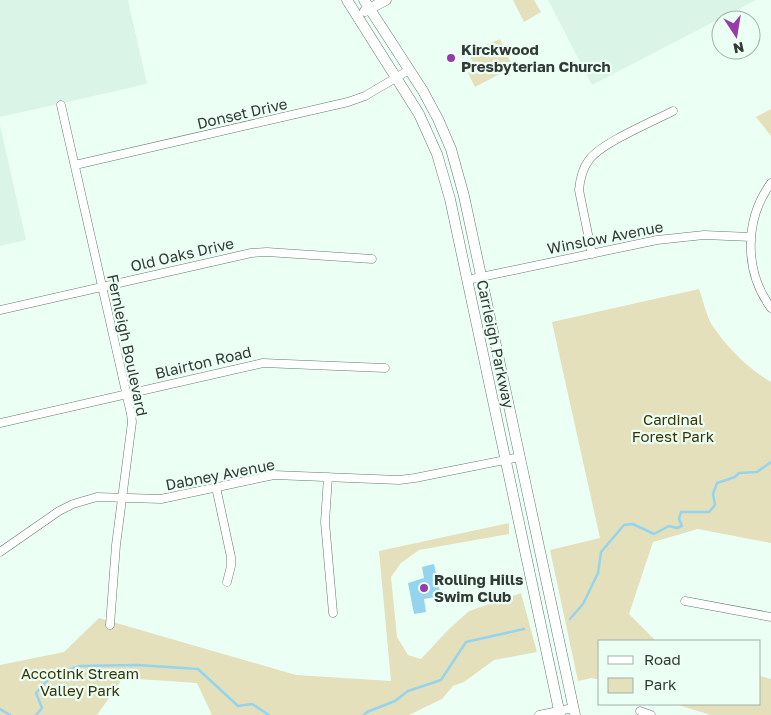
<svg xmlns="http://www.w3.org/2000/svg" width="771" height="715" font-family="'Golos Text',sans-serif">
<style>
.built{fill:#daf4e7}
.green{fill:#e3e0bb}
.water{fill:#95d4ef}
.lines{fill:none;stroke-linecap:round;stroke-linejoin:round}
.stream{stroke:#95d4ef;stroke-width:2.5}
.minor-casing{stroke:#687871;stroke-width:9}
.tertiary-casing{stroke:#687871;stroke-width:11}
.minor{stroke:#fff;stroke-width:8}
.tertiary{stroke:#fff;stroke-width:10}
.poi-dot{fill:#953ca8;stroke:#ecfff5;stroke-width:2}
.labels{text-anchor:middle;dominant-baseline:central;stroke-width:4.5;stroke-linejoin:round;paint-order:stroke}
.poi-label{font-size:15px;font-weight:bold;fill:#323936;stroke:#ecfff5;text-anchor:start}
.street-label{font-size:15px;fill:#323936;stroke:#ecfff5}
.park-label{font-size:15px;fill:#393405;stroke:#ecfff5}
</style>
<rect width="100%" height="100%" fill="#ecfff5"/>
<path class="built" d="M0 0H128L147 84 0 117Z
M548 0H756L592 85Z
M0 125 26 240 0 246Z"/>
<path class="green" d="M513 0H534L541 12 524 22Z
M500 39 513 67 475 87 468 73 476 68 469 55 463 58 460 53 465 44 481 47Z
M771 109V136L756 117Z
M699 289C703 300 706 315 712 325 727 348 749 369 771 382V543L698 529 653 542 629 614 656 641H600V680L592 678 578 681 550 550 600 538 552 322Z
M509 523V534L419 550 401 563 391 577 397 637 408 655 421 659 449 629 469 611 521 593 537 652 494 660 464 682 453 686 442 699 409 715H212L197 683 123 678 97 715H0V665L64 652 99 618 296 675 391 681 379 551Z
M760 676 771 679V715H711L675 704H760Z"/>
<path class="water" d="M434 564 441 596 424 599 426 612 414 614 408 583 424 578 422 567Z"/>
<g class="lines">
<path class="stream" d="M570 619 583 604 598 573 601 552 624 525 633 524 654 534 669 526 677 528 682 526 679 519 681 512H709L715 505 713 494 717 483 735 477 739 473 757 472 771 462
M0 709 10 715
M36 715 42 708 36 693 52 675 80 666 137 665 198 669 238 706 252 704 269 715
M364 715 367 712 395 701 408 691 441 680 466 642 524 629"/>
<g class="minor-casing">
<path id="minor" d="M61 105 131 414 132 422 116 545 110 625
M75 165 348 102 365 96 409 70
M771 183C744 220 744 271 771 308
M592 254 579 190C580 179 582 169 589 160 601 143 652 122 673 111
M467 280 657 240 704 235 751 237
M0 310 251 253 267 252 372 259
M0 423 263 363 385 368
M328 477 325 522 333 613
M216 487 231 557V566L227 582
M0 552 59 511 73 504 97 497 161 499 274 475 399 480 415 478 520 457
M685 601 771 617
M640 711 651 715
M539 715 573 708"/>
</g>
<g class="tertiary-casing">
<path id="tertiary" d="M347 0 419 114 437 154 450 199 560 715
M364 0 423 91 438 119 451 149 464 196 575 715
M365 11 386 0"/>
</g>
<use href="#minor" class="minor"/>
<use href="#tertiary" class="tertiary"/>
</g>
<g class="poi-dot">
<circle cx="451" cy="58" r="5"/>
<circle cx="424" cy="588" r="5"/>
</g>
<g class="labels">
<g class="poi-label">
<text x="461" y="49">Kirckwood<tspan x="461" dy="17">Presbyterian Church</tspan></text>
<text x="434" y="579">Rolling Hills<tspan x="434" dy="17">Swim Club</tspan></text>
</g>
<g class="street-label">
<text transform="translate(242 113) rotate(-13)">Donset Drive</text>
<text transform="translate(605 237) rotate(-11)">Winslow Avenue</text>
<text transform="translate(182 254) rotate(-13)">Old Oaks Drive</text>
<text transform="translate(496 344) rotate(78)">Carrleigh Parkway</text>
<text transform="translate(128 345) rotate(78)">Fernleigh Boulevard</text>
<text transform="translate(203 362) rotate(-13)">Blairton Road</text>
<text transform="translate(220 474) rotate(-11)">Dabney Avenue</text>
</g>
<g class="park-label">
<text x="673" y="419">Cardinal<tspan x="673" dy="17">Forest Park</tspan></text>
<text x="80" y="673">Accotink Stream<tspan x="80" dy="17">Valley Park</tspan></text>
</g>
</g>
<rect x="598" y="640" width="162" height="65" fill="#ecfff5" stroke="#a2b0a9"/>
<rect x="608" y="656" width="25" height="8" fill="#ffffff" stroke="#a2b0a9"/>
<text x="644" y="665" font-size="15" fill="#323936">Road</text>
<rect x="608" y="678" width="25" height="15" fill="#e3e0bb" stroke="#a2b0a9"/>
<text x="644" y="690" font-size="15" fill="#323936">Park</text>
<g transform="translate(736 35) rotate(168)"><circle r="24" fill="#ecfff5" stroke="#a2b0a9"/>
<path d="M0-4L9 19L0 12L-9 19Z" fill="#953ca8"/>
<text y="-8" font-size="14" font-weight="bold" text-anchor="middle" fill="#323936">N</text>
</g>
</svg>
